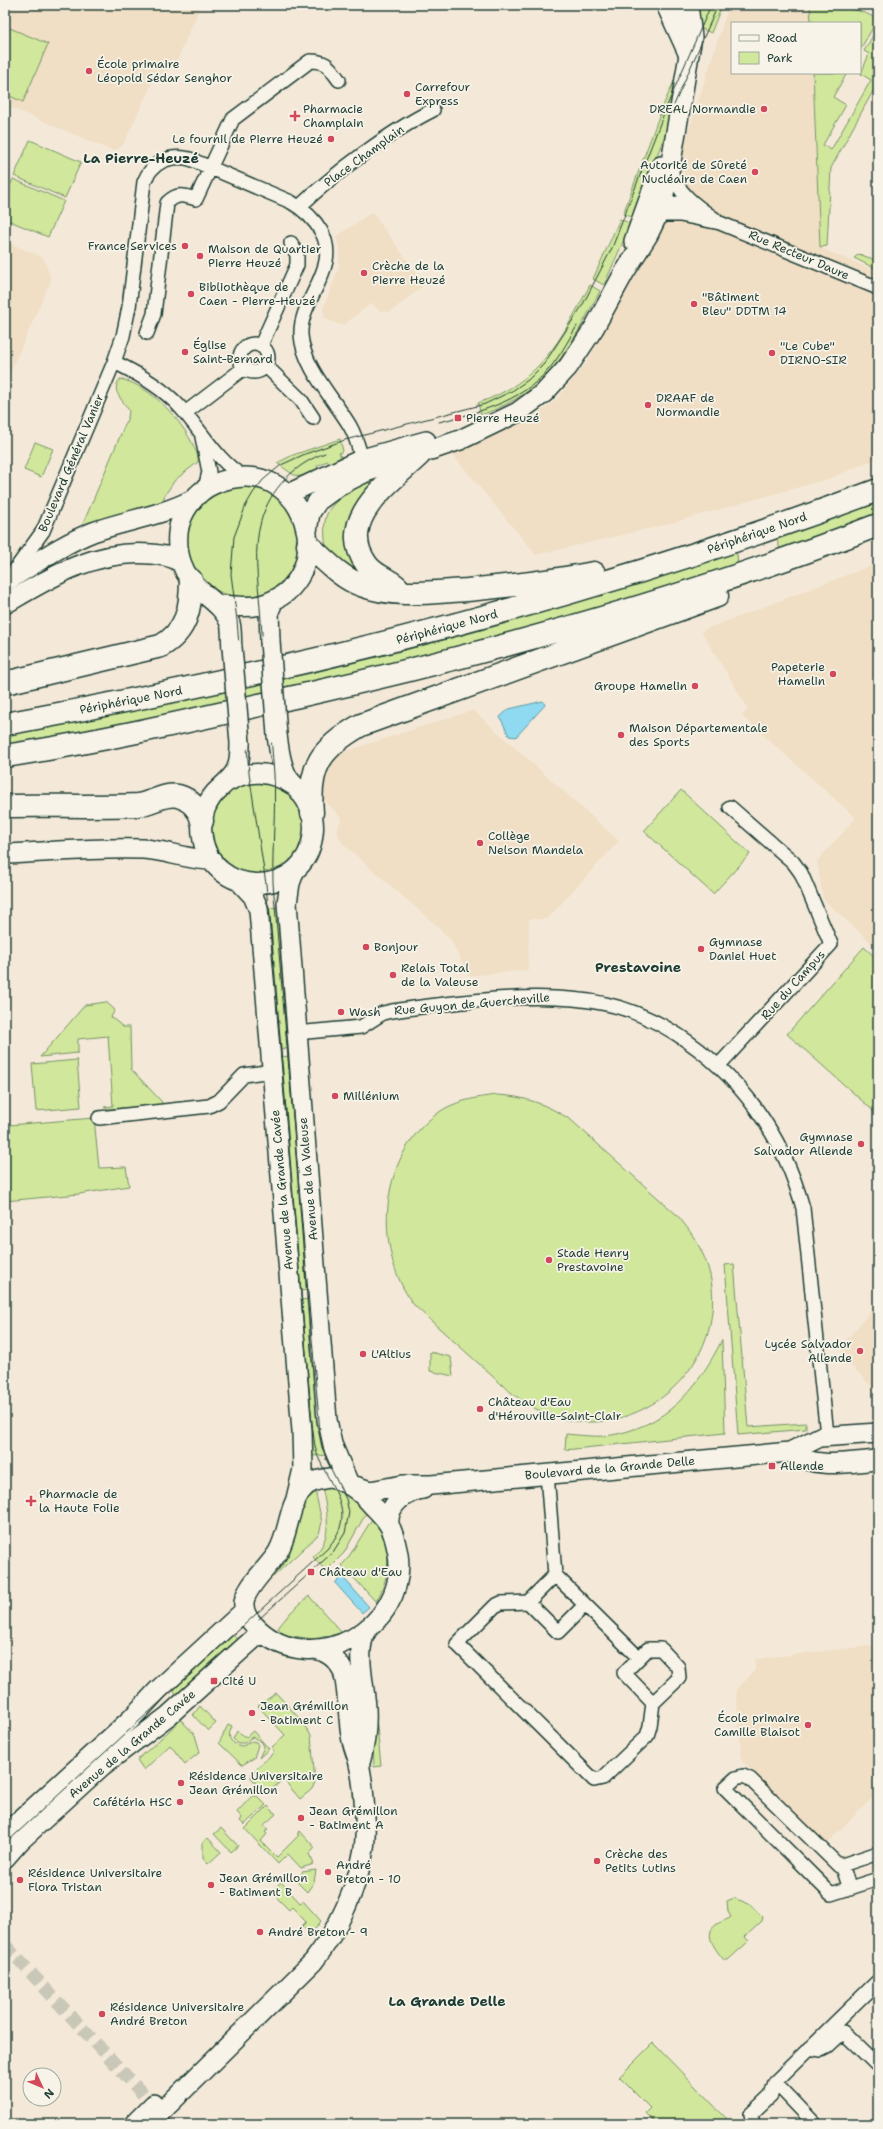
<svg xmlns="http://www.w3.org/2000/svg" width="883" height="2129" font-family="'Shantell Sans',sans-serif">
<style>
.built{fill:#f0dec5}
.green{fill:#d0e79c;stroke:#789268}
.water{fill:#8fdaf0;stroke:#629ba5}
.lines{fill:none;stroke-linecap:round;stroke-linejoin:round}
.street-tunnel{stroke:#c9c7b7;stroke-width:13;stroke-dasharray:13 6;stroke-linecap:butt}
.street-casing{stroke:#1f3d34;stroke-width:16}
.secondary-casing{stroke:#1f3d34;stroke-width:22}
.highway-casing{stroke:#1f3d34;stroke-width:25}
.street{stroke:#f7f3e8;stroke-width:13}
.secondary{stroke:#f7f3e8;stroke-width:19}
.highway{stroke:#f7f3e8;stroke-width:22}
.tram{stroke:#1f3d34;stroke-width:1}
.secondary-bridge-casing{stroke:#1f3d34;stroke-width:22;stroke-linecap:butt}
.secondary-bridge{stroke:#f7f3e8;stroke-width:19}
.poi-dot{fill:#d1495b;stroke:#f7f3e8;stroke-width:1.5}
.labels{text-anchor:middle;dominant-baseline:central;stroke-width:3.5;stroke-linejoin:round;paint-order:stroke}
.poi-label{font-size:12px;fill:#1f3d34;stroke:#f7f3e8;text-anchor:start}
.street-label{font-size:12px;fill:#1f3d34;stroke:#f7f3e8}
.quarter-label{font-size:14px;font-weight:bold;fill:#1f3d34;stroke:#f7f3e8}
</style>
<rect width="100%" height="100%" fill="#f4e9d8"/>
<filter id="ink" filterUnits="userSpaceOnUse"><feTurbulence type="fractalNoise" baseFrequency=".025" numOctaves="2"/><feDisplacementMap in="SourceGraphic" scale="8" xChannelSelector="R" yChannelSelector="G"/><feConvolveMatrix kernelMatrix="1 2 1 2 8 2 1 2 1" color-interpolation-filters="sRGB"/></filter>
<g filter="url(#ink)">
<path class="built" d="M5 5H201L175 65 171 69 155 77 124 143 120 148 113 151 5 105Z
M729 5H810L811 23H732V73H812L820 248 878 272V458L828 479 660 526 536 555 449 450 520 424 535 416 556 400 587 362 621 300 645 249 683 148Z
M372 212 420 278 422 287 390 312 380 311 371 303 344 325 336 324 325 318 323 309 339 268V248L336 237Z
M5 241 44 258 51 280 5 384Z
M878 563V949L823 899 817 861 856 818 742 716 748 708 701 631Z
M473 710 619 841 547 919H529L528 970 469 976 451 940 437 926 343 844 336 830 342 819 306 780 325 758Z
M878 1303V1390L873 1391 871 1384 870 1385 843 1357 842 1345Z
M878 1645V1792L825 1845 742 1761 736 1690 755 1671V1659Z"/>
<path class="green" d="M697 5H722L711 33 700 28Z
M810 5C825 5 865 8 875 19V24L860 50V23H811Z
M5 26 48 44 23 102 5 94Z
M878 27V82L831 168 827 246 820 247 813 73H847L833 97 846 105 823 145 831 150 871 80 861 74 869 54 864 51Z
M676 77 671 119 633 218 623 214 662 108Z
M30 140 81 162 65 198 14 176Z
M13 179 64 201 48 237 5 219V197Z
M620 219 631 224 604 285 593 279Z
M859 254 878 261V270L854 258Z
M590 285 600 291C568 351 550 390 481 415L478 403C541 381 560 341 590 285Z
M120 379C150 385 182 420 194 447 196 452 199 456 198 462L175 480 165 495 160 508 86 527 83 524 128 417 129 411C123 399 110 392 120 379Z
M340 439 343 451 339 453 341 457 330 464 327 461 317 466 319 470C296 481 297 477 277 463L293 455Z
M35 442 53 449 41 477 24 470Z
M392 473 357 515 384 588 326 554C326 543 322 525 327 514 337 492 371 482 392 473Z
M187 541a56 56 0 1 1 112 0a56 56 0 1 1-112 0Z
M878 498V517L780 549 777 540 780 534Z
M731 551 737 554 738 566 646 596 325 682 5 748V731Z
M210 828a47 47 0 1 1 94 0a47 47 0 1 1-94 0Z
M681 790 750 854 713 894 644 831Z
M283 907 293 1048 276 1050 261 908Z
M864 947 878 960V1115L787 1034Z
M106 1002 115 1010 111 1017 123 1027H130L131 1069 162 1102V1105L109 1109 104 1107 113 1106 108 1036 78 1039V1053L40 1057 85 1005Z
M293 1056 312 1290 295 1291 277 1057Z
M77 1060 81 1107 36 1111 32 1064Z
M497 1095C525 1096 548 1105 571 1120L677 1215C695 1236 709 1259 712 1287 721 1370 639 1440 559 1418 525 1409 502 1385 477 1362 456 1343 435 1325 414 1305 371 1248 379 1149 444 1109 460 1100 479 1097 497 1095Z
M94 1118 99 1168 126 1167 129 1186 79 1194 5 1201V1139L10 1136 9 1125Z
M734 1264 748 1427 806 1423V1429L738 1435 725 1265Z
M314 1299 331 1455 310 1456 297 1300Z
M722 1340 725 1433 565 1450 566 1434C579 1435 594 1437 606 1436 666 1427 696 1391 722 1340Z
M430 1352 451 1357 453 1376 430 1371Z
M322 1487 338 1488 369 1508 344 1553 326 1571 313 1557C334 1538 327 1511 322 1487Z
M315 1490 322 1522 319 1534 273 1577 271 1575 303 1501Z
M374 1516C392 1543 392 1574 376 1602L342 1565 348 1558Z
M309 1596 342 1633 313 1639 285 1635 278 1628 290 1613Z
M229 1630 241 1644 181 1700 168 1685Z
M276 1693 298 1717 311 1735 315 1782 312 1789 300 1799 283 1779 267 1794 251 1778 252 1773 274 1752 272 1747 285 1735 258 1706Z
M200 1706 216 1723 208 1731 193 1715Z
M375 1717H376L381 1766 374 1767 373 1741Z
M181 1720 195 1735 200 1752 185 1764 170 1745 144 1770 137 1760Z
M228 1725H231L232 1727C226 1737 231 1745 243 1746L252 1741 256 1742 258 1745 254 1758 242 1765 219 1743Z
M237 1731 246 1737 253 1731 269 1749 259 1758 264 1747 262 1742 252 1737 245 1743H238L233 1739Z
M252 1796H257L266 1805 244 1825 240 1821 242 1818 237 1812Z
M268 1806 276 1814 264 1825 268 1830 265 1832 267 1834 261 1841 277 1857 299 1835 297 1834 300 1831 315 1848 309 1854 314 1864 301 1868 288 1854 278 1864 245 1829Z
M221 1828 238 1846 231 1852 214 1834Z
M208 1838 221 1852 208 1864 203 1858V1842Z
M316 1870 314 1882 307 1892 298 1883 302 1872Z
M281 1882 300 1903 303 1901 321 1921 311 1935 302 1926 306 1922 292 1907 289 1910 271 1892Z
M734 1898 749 1904 763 1917 762 1921 745 1937 749 1941 728 1960H724C715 1949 701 1932 719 1923 724 1920 727 1920 731 1917L728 1912 727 1901Z
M653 2043 730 2122 728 2124H656L645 2113 650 2108 619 2077Z"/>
<path class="water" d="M543 701 545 705 516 737 509 736 500 717 509 709Z
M342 1576 369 1607 362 1613 335 1583Z"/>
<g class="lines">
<path class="street-tunnel" d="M5 1945 153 2105"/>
<g class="street-casing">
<path id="street" d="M670 168C676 192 696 206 715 219
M656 206 659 212 665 215H680L720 223 878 288
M656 206 678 203 697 208
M299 207C335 173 389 132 433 110
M147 333 154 314 167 203C177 193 183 195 196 199L233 119 310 61C327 61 329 67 339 80
M240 358a14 14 0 1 1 28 0a14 14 0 1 1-28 0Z
M261 345 297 265V255L291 243
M114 362C137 373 162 387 180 407 202 431 216 460 244 477
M266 366 301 400 313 418
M185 413 244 368
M202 437 209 472 205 488
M12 574 43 531 114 362 123 336 129 307 144 182C152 162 170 154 190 159L291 202C303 209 314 219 321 231 342 268 299 299 301 335 303 367 334 399 350 426 357 438 360 453 364 466
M296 1033 361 1027 383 1013 392 1011C459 1002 540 990 606 1004 630 1009 654 1020 675 1033 740 1074 783 1135 803 1208L827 1435
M719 1065 831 944 801 873 793 862 730 807
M99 1118 209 1106 219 1101 244 1075 272 1071
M547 1474 555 1575 528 1602 558 1632 585 1605
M555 1575 639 1658
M528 1602 501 1603 495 1606 457 1644 594 1780 603 1778 647 1736 650 1726 653 1703 624 1673 648 1649H661L678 1667 679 1678 653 1703
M878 1853 839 1866 750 1779 743 1776 736 1778 725 1788 831 1894 878 1879
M842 1865 850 1889
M809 2048 821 2050 827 2047 843 2032 878 2066
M753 2124 751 2114 771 2095 775 2082
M815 2124 775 2082 878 1981"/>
</g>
<g class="secondary-casing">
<path id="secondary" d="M666 5 688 53
M634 241 661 166
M288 494 362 459 426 441
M307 531 310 513 318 501 340 485 366 472 460 440 518 412 544 393 568 367 594 328 624 273 648 235 661 208 671 162 692 37 688 5
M5 582C33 565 62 544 93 532 126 520 161 516 192 500
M5 604C51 577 95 549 151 554 161 555 171 556 180 562
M219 605C233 606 247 608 261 605 345 582 307 445 214 484 195 492 180 513 178 533 176 554 183 576 200 590 211 600 224 608 230 623 232 630 231 640 232 647
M270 641 269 611 274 600
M240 743C240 752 240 762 236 770 232 778 226 782 220 788 207 799 200 817 202 834 209 900 306 900 313 834 315 819 310 804 300 792 296 786 290 782 287 776 280 763 279 749 277 735
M227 782C250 769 271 771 293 785
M5 854C51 852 97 847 143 849 166 850 188 860 212 860
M295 870 290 883 287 903 327 1420 332 1444 349 1484
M240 882 253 896 259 910 302 1431 303 1469 295 1503
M790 1452C815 1470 849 1462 878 1460
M329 1478C347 1480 361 1492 373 1506 379 1512 385 1518 389 1525 394 1533 396 1544 398 1554 409 1628 312 1681 257 1628 249 1620 243 1613 244 1602 246 1586 270 1566 278 1552 289 1533 288 1507 302 1490 309 1481 318 1480 329 1478Z
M349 1484 370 1491 403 1485H431L790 1452 820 1437 878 1433
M389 1524C387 1504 406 1492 423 1489
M360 1763C365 1745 367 1727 366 1708 365 1686 354 1649 367 1630
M5 1834 130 1720 158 1690 244 1611
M5 1858 20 1841 102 1766 168 1716 261 1632
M134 2124 154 2104
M149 2124 313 1962C338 1930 357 1889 364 1849 367 1828 364 1785 359 1764 357 1754 352 1745 351 1735 348 1719 348 1682 342 1669 337 1659 326 1652 316 1649"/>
</g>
<g class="highway-casing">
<path id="highway" d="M308 545C324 559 341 578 361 585 395 598 432 592 467 590 510 586 552 581 594 573
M399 589C392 580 376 577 367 565 334 520 390 483 419 455
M5 683 161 646C187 631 191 608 191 580
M5 724C302 670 595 597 878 490
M5 756C104 741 202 718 299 696 495 652 691 597 878 525
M5 806C49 805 93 807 137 805 150 804 164 793 178 796 190 799 200 810 202 821
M312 813C308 766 321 748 361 725L717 596"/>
</g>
<use href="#street" class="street"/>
<use href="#secondary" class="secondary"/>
<use href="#highway" class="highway"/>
<path class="tram" d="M674 105 718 5
M439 422C484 411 528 400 556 360 564 349 570 337 577 326
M259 1619 333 1552 345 1533 349 1512 346 1499 326 1459 320 1432 273 883C272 846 276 810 274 774 270 719 264 663 260 608 258 580 253 549 261 521 270 489 295 464 325 453
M5 1844 327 1549C357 1514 335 1494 320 1461 314 1450 314 1436 312 1424L266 884 249 773 237 620 231 574 234 537 246 505 253 493 263 480 281 465 305 454 345 440 485 404 512 391 528 380 544 364 582 306 612 248 666 108 711 5"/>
<g class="secondary-bridge-casing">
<path id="secondary-bridge" d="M270 641 277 735
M232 647 240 743"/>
</g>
<use href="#secondary-bridge" class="secondary-bridge"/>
</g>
</g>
<g class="poi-dot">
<circle cx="89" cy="71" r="4"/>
<circle cx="407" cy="94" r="4"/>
<circle cx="764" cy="109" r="4"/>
<path d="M293 110h4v4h4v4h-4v4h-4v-4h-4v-4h4z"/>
<circle cx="331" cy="139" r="4"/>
<circle cx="755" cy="172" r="4"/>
<circle cx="185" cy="246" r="4"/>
<circle cx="200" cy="256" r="4"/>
<circle cx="364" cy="273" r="4"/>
<circle cx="191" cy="294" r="4"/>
<circle cx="694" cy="304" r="4"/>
<circle cx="185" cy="352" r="4"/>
<circle cx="772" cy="353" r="4"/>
<circle cx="648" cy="405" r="4"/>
<rect x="454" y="414" width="8" height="8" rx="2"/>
<circle cx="833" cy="674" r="4"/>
<circle cx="695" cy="686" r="4"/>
<circle cx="621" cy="735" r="4"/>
<circle cx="480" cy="843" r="4"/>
<circle cx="366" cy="947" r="4"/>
<circle cx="701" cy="949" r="4"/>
<circle cx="393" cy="975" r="4"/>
<circle cx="341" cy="1012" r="4"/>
<circle cx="335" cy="1096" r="4"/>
<circle cx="861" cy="1144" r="4"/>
<circle cx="549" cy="1260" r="4"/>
<circle cx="860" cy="1351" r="4"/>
<circle cx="363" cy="1354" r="4"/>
<circle cx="480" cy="1409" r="4"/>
<rect x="768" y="1462" width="8" height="8" rx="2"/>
<path d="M29 1495h4v4h4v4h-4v4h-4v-4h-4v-4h4z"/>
<rect x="307" y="1568" width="8" height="8" rx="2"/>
<rect x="210" y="1677" width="8" height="8" rx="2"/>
<circle cx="252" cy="1713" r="4"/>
<circle cx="808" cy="1725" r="4"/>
<circle cx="181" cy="1783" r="4"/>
<circle cx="180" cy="1802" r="4"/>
<circle cx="301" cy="1818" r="4"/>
<circle cx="597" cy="1861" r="4"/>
<circle cx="328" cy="1872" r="4"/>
<circle cx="20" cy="1880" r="4"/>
<circle cx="211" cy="1885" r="4"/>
<circle cx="260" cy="1932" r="4"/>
<circle cx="102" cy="2014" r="4"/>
</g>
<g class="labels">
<g class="poi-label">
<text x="97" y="64">École primaire<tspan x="97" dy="14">Léopold Sédar Senghor</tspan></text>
<text x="415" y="87">Carrefour<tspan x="415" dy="14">Express</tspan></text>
<text x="303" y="109">Pharmacie<tspan x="303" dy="14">Champlain</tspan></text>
<text x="756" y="109" text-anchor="end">DREAL Normandie</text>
<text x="323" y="139" text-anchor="end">Le fournil de Pierre Heuzé</text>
<text x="747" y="165" text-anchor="end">Autorité de Sûreté<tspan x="747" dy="14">Nucléaire de Caen</tspan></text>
<text x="177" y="246" text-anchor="end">France Services</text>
<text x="208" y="249">Maison de Quartier<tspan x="208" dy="14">Pierre Heuzé</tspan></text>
<text x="372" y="266">Crèche de la<tspan x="372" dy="14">Pierre Heuzé</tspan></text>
<text x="199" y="287">Bibliothèque de<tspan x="199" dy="14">Caen - Pierre-Heuzé</tspan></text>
<text x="702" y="297">"Bâtiment<tspan x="702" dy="14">Bleu" DDTM 14</tspan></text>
<text x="193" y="345">Église<tspan x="193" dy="14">Saint-Bernard</tspan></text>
<text x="780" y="346">"Le Cube"<tspan x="780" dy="14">DIRNO-SIR</tspan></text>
<text x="656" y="398">DRAAF de<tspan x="656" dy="14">Normandie</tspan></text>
<text x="466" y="418">Pierre Heuzé</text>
<text x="825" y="667" text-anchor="end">Papeterie<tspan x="825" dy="14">Hamelin</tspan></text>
<text x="687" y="686" text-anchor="end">Groupe Hamelin</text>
<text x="629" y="728">Maison Départementale<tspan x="629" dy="14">des Sports</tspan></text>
<text x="488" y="836">Collège<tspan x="488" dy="14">Nelson Mandela</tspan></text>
<text x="709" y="942">Gymnase<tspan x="709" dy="14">Daniel Huet</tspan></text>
<text x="374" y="947">Bonjour</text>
<text x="401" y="968">Relais Total<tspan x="401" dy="14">de la Valeuse</tspan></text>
<text x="349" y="1012">Wash</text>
<text x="343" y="1096">Millénium</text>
<text x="853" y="1137" text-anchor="end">Gymnase<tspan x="853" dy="14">Salvador Allende</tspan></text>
<text x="557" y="1253">Stade Henry<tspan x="557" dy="14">Prestavoine</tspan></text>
<text x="852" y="1344" text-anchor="end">Lycée Salvador<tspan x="852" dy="14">Allende</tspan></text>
<text x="371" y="1354">L'Altius</text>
<text x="488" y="1402">Château d'Eau<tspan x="488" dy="14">d'Hérouville-Saint-Clair</tspan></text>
<text x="780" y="1466">Allende</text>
<text x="39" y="1494">Pharmacie de<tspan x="39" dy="14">la Haute Folie</tspan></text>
<text x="319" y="1572">Château d'Eau</text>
<text x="222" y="1681">Cité U</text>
<text x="260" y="1706">Jean Grémillon<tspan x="260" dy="14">- Batiment C</tspan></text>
<text x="800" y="1718" text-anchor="end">École primaire<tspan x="800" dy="14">Camille Blaisot</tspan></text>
<text x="189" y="1776">Résidence Universitaire<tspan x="189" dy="14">Jean Grémillon</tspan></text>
<text x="172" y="1802" text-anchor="end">Cafétéria HSC</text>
<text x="309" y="1811">Jean Grémillon<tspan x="309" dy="14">- Batiment A</tspan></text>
<text x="605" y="1854">Crèche des<tspan x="605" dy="14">Petits Lutins</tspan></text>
<text x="336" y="1865">André<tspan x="336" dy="14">Breton - 10</tspan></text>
<text x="28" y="1873">Résidence Universitaire<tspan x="28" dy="14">Flora Tristan</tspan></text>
<text x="219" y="1878">Jean Grémillon<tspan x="219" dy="14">- Batiment B</tspan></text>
<text x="268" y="1932">André Breton - 9</text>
<text x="110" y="2007">Résidence Universitaire<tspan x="110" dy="14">André Breton</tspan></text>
</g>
<g class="street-label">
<text transform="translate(364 156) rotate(-36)">Place Champlain</text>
<text transform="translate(799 255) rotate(23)">Rue Recteur Daure</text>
<text transform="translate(71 463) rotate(-67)">Boulevard Général Vanier</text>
<text transform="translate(757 533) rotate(-19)">Périphérique Nord</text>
<text transform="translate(447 627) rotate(-15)">Périphérique Nord</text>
<text transform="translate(131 700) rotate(-11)">Périphérique Nord</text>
<text transform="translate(793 985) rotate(-48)">Rue du Campus</text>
<text transform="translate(472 1004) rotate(-5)">Rue Guyon de Guercheville</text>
<text transform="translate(308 1179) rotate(-95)">Avenue de la Valeuse</text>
<text transform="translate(282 1190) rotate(-95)">Avenue de la Grande Cavée</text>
<text transform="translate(610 1468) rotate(-5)">Boulevard de la Grande Delle</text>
<text transform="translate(132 1744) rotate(-40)">Avenue de la Grande Cavée</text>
</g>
<g class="quarter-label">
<text x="141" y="158">La Pierre-Heuzé</text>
<text x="638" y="967">Prestavoine</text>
<text x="447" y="2001">La Grande Delle</text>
</g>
</g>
<rect width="883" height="2129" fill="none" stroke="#f7f3e8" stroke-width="20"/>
<rect x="10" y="10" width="863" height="2109" fill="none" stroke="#1f3d34" stroke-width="1.5" filter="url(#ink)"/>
<rect x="731" y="22" width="130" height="52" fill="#f7f3e8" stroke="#a1aaa0"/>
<rect x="739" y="35" width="20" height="6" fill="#f7f3e8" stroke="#a1aaa0"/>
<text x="767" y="42" font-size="12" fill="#1f3d34">Road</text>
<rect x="739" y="52" width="20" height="12" fill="#d0e79c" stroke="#a1aaa0"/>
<text x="767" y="62" font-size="12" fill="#1f3d34">Park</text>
<g transform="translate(42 2087) rotate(134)"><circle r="19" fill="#f7f3e8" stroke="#a1aaa0"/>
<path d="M0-3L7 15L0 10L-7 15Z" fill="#d1495b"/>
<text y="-6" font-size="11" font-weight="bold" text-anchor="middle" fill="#1f3d34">N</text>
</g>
</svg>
